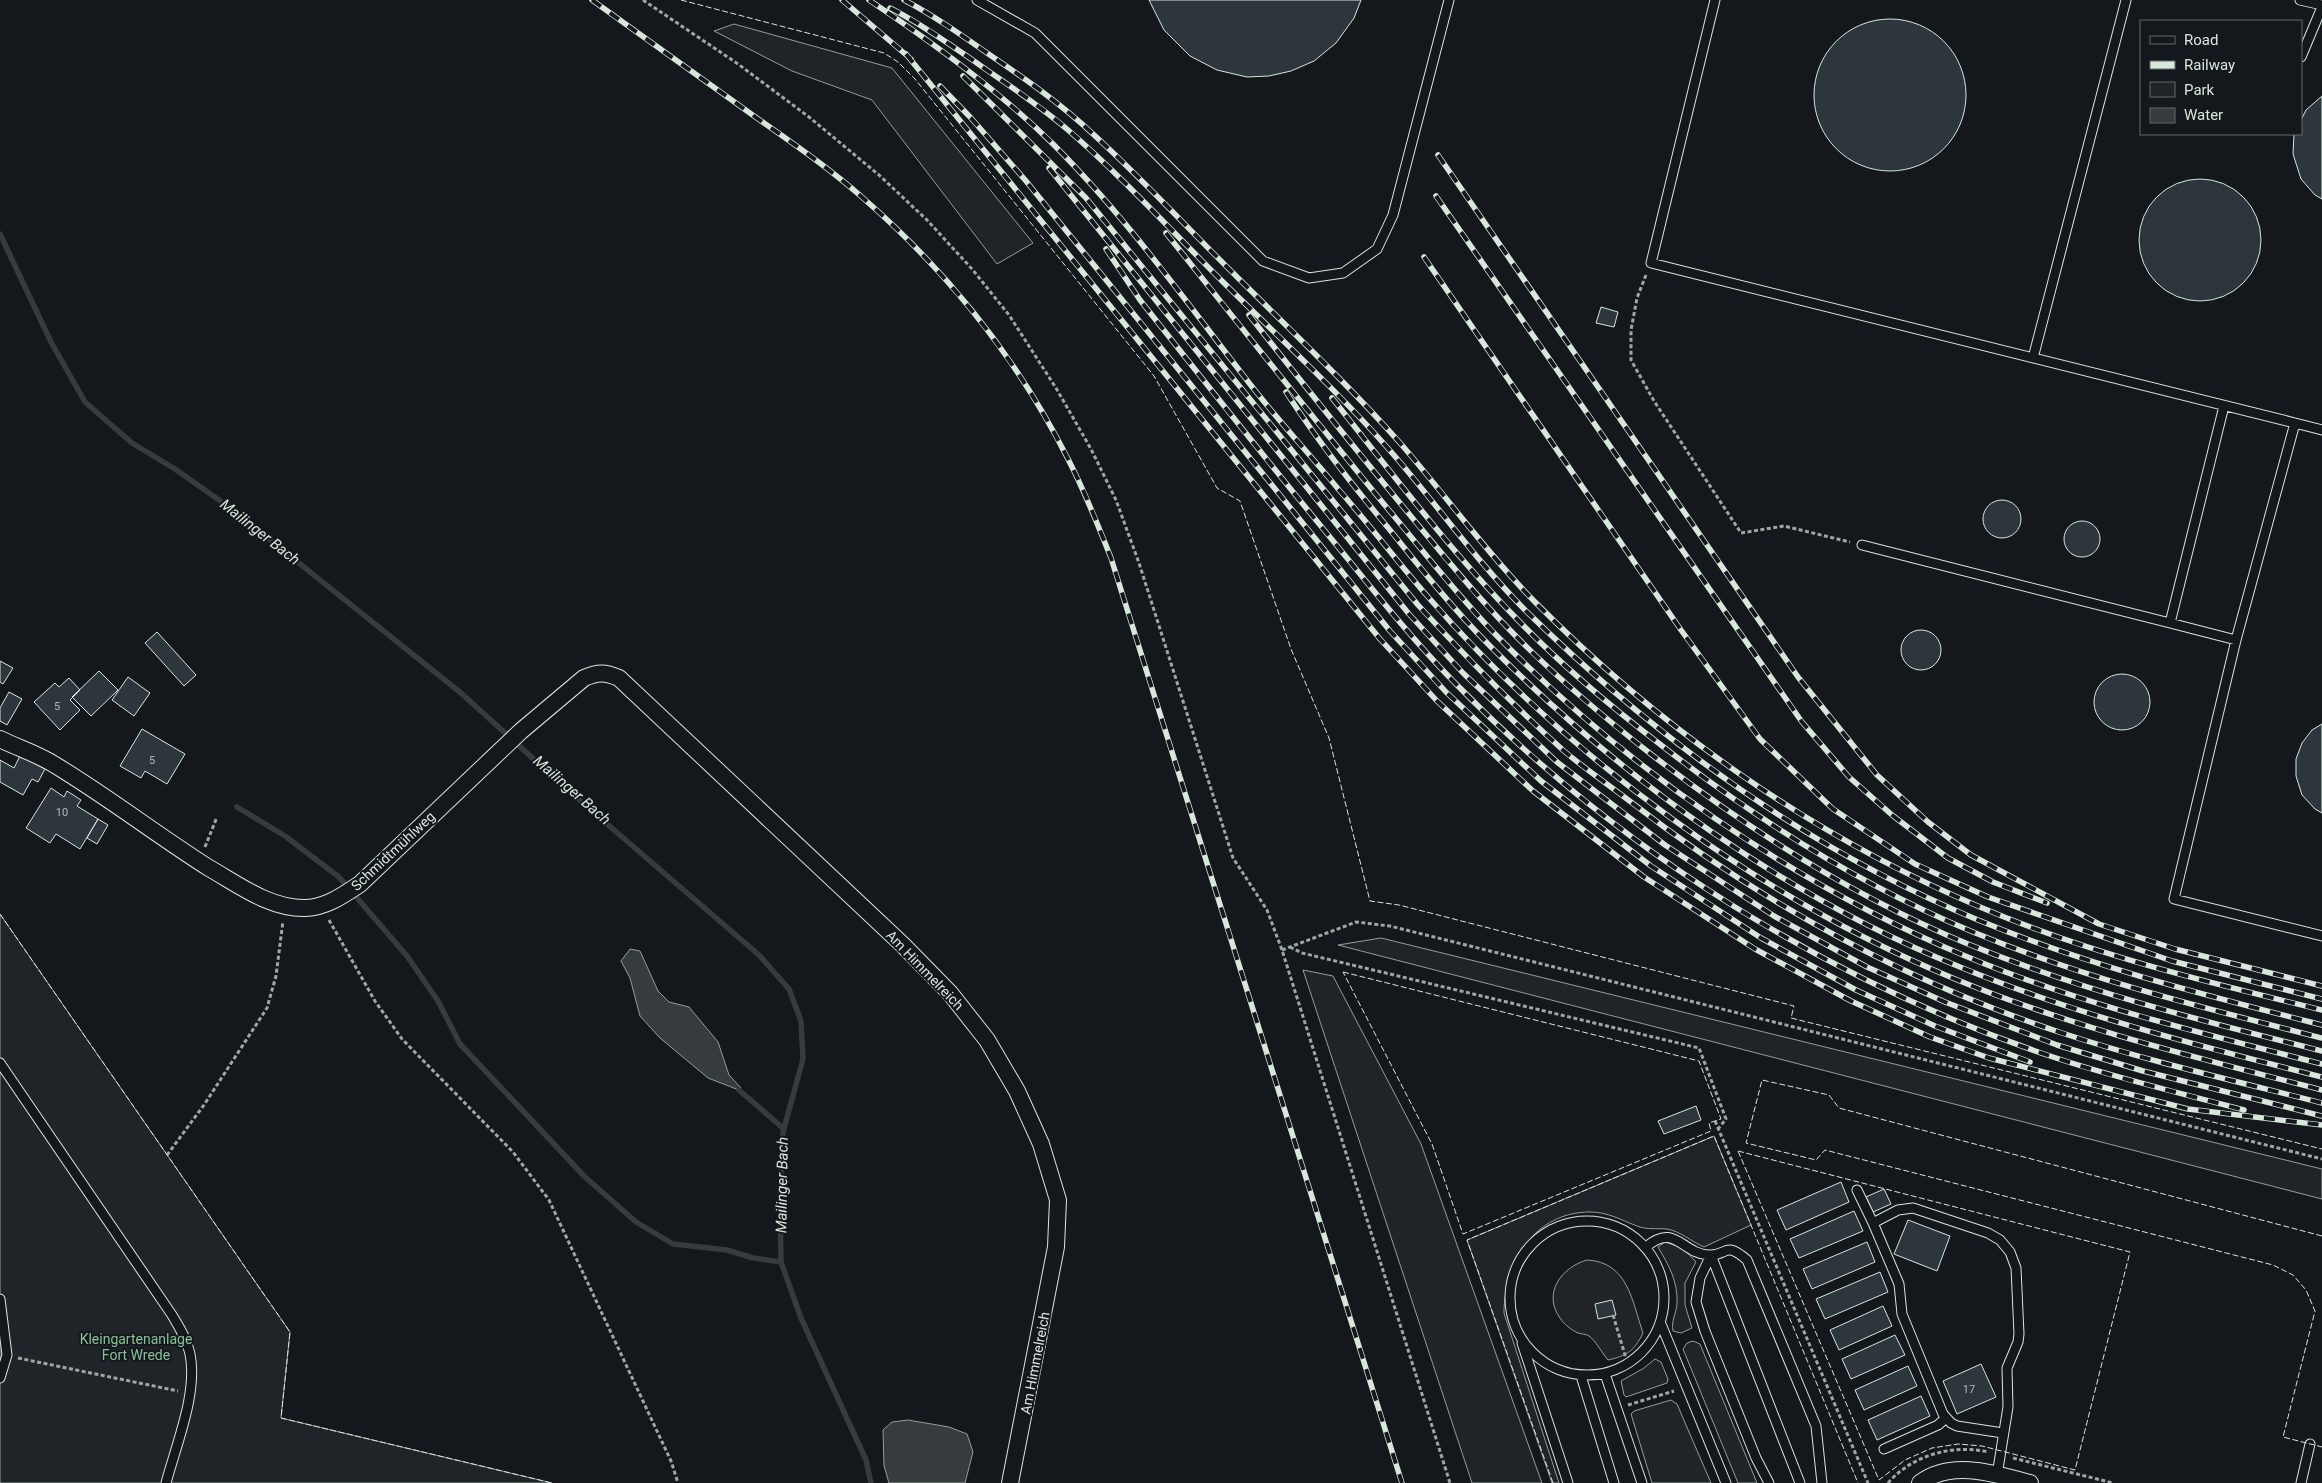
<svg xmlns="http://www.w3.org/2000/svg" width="2322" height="1483" font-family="Roboto,sans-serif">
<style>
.green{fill:#202428;stroke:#939e99}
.water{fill:#363b3e;stroke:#939e99}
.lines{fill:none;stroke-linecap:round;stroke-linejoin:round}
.stream{stroke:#363b3e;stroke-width:5.5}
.building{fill:#2c363c;stroke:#d8e6dc}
.service-casing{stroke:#d8e6dc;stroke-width:11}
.minor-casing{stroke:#d8e6dc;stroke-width:18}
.path{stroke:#9da8a2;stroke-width:3;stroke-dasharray:4 2.5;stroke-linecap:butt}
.service{stroke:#14181c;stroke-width:9}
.minor{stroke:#14181c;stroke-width:16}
.rail-casing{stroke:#d8e6dc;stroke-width:5.5}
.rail{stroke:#14181c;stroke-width:4;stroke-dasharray:11;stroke-linecap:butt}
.fence{stroke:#d8e6dc;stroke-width:1;stroke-dasharray:6 2.5;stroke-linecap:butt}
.labels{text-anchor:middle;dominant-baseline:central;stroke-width:4;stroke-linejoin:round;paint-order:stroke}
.number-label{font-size:11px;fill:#adbab4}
.street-label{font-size:14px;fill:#d8e6dc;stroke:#14181c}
.park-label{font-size:14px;fill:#8ac095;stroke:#14181c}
.water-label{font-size:15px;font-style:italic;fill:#d8e6dc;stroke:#14181c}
</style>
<rect width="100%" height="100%" fill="#14181c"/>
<path class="green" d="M734 24 892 68 1033 243 997 264 872 100 792 71 714 31Z
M0 914 290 1332 281 1418 552 1483H0Z
M1381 938 2322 1169V1199L1338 945Z
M1303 970 1333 976 1421 1144 1542 1483H1472Z
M1714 1136 1751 1225 1704 1247C1692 1242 1680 1231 1667 1229 1657 1228 1647 1230 1637 1226 1621 1220 1608 1212 1590 1212 1535 1212 1504 1262 1504 1313L1559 1483H1552L1467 1240Z
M1665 1242 1683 1248 1696 1262 1685 1283V1305L1692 1328 1681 1333 1673 1331C1671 1321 1676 1314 1677 1304 1678 1281 1669 1266 1658 1247Z
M1587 1260C1628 1262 1632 1301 1643 1333 1635 1350 1627 1356 1608 1360 1602 1353 1596 1341 1589 1336 1586 1334 1581 1334 1578 1333 1571 1330 1564 1324 1560 1318 1542 1293 1562 1267 1587 1260Z
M1693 1341 1700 1344 1757 1483H1738L1683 1349 1687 1343Z
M1655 1359 1661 1362 1668 1379 1667 1383 1626 1397 1624 1395 1621 1381 1644 1368Z
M1671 1400 1677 1404 1711 1483H1652L1631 1414 1634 1411Z"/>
<path class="water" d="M630 949 640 951 658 991 669 1002 689 1007 718 1042 729 1075 741 1088 739 1090 708 1078 660 1038 640 1016 630 978 621 961Z
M908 1420 949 1427 967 1434 973 1452 965 1483H889L884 1466 883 1430 892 1422Z"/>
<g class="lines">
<path class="stream" d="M0 234 51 342 85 402 132 443 175 469 229 507 461 693 570 792 759 955 789 989 801 1021 803 1059 783 1132 780 1194 781 1262 801 1318 866 1460 871 1483
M237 807 285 836 339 877 407 956 438 1001 460 1044 584 1176 636 1222 673 1244 727 1250 753 1258 781 1262
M739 1090 784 1129"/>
</g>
<path class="building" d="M1149 0H1361L1354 18 1336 43 1314 61 1291 71 1269 76 1247 77 1217 70 1190 56 1164 30Z
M1814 95a76 76 0 1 1 152 0a76 76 0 1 1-152 0Z
M2322 96V199L2315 195 2301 179 2293 154 2294 134H2301V120L2306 110Z
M2139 240a61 61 0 1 1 122 0a61 61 0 1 1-122 0Z
M1601 307 1618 312 1614 327 1596 323Z
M1983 519a19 19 0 1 1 38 0a19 19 0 1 1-38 0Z
M2064 539a18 18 0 1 1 36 0a18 18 0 1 1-36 0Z
M1901 650a20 20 0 1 1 40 0a20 20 0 1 1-40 0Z
M157 632 196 675 184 686 145 643Z
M0 661 13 668 3 684 0 682Z
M99 671 118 690 91 716 72 697Z
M2094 702a28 28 0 1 1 56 0a28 28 0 1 1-56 0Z
M128 677 150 693 134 716 112 700Z
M69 678 80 690 70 700 80 710 60 730 34 702 55 683 59 687Z
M9 692 22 699 7 725 0 721V708Z
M2322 724V813L2315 809 2302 795 2296 776V759L2302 743 2312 730Z
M142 729 185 754 167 784 145 771 141 778 120 766Z
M20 756 45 769 38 782 32 779 23 795 0 782V760L14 768Z
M51 788 64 797 67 791 81 800 77 806 98 819 80 849 56 834 50 843 26 828Z
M98 819 108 825 97 844 87 838Z
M1696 1106 1701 1120 1664 1134 1658 1121Z
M1841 1182 1849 1202 1786 1230 1777 1210Z
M1884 1189 1891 1204 1873 1212 1866 1197Z
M1854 1211 1863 1231 1799 1258 1790 1239Z
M1908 1220 1950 1236 1937 1271 1894 1254Z
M1867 1242 1875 1262 1812 1289 1803 1269Z
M1880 1272 1888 1292 1825 1319 1816 1299Z
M1612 1300 1616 1315 1598 1319 1595 1304Z
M1883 1306 1892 1326 1839 1350 1830 1330Z
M1895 1335 1905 1355 1851 1379 1842 1359Z
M1981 1364 1996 1397 1957 1414 1943 1381Z
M1908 1366 1917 1386 1864 1410 1855 1390Z
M1921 1396 1930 1416 1877 1440 1868 1420Z"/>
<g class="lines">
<g class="service-casing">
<path id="service" d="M977 0 1035 33 1263 261 1309 278 1343 273 1377 249 1393 215 1449 0
M1715 0 1651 263 2295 423 2236 640 2174 899 2322 936
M2300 0 2322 5
M2301 57 2322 7
M2033 358 2126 0
M2224 406 2170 623 2236 640
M2295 423 2322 430
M1862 545 2170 623
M0 1063 172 1315C179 1327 187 1339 190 1354 198 1393 176 1445 166 1483
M1857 1190 1873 1223
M1510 1298a77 77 0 1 1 154 0a77 77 0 1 1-154 0Z
M1646 1247C1675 1222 1682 1254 1709 1255 1728 1256 1724 1240 1747 1260L1816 1426 1822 1483
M1711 1255 1700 1278 1696 1302 1705 1331 1756 1458 1769 1483
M1711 1255 1800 1483
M0 1299 7 1355 0 1378
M1661 1324 1726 1483
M1522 1343 1568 1483
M1605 1374 1642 1483
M1581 1376 1614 1483
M1884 1449 1938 1425 1946 1418
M1997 1475 2008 1407 2007 1368 2018 1342 2019 1334 2016 1268 2010 1252 2000 1240 1988 1233 1913 1208 1898 1210 1873 1223 1899 1284 1902 1314 1943 1414 1951 1423 1957 1426 2003 1433
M2301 1483 2310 1444"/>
</g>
<g class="minor-casing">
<path id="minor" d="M0 739C18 748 38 754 55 765 108 797 157 835 209 868 239 885 270 909 306 908 327 907 343 895 360 884L521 731 584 678C598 672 605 672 619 678L903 945 950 993 987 1040 1017 1091 1041 1144 1058 1200 1056 1247 1010 1483
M1920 1483C1952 1459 1996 1474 2030 1483"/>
</g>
<path class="path" d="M643 0 738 64 809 117 879 175 927 220 972 269 1009 315 1056 388 1091 449 1116 500 1139 563 1233 858 1267 910 1282 950 1450 1483
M1646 275 1637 298 1631 330V360L1654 401 1741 533 1784 526 1850 542
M205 847 217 817
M329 920 375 1001 402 1039 513 1152 549 1200 671 1461 678 1483
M1290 947 1302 953 1699 1048 1726 1119 1718 1129
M1282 950 1356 922 1390 926 2322 1159
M1715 1121 1868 1483
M167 1155 204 1105 267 1008 276 976 283 921
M1613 1315 1628 1365
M18 1358 178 1391
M1628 1405 1674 1391
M2013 1458 2113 1483
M1888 1483C1912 1455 1953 1444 1988 1452"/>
<use href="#service" class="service"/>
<use href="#minor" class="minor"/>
<g class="rail-casing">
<path id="rail" d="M592 0C646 39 700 77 754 116 791 142 829 168 863 198 948 272 1019 361 1069 461 1085 492 1098 525 1111 558L1402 1483
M842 0 911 59
M869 0C933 43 998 90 1053 144 1124 215 1182 296 1243 375 1273 415 1307 451 1339 490 1370 525 1398 563 1429 598 1567 756 1760 899 1955 979 2074 1028 2198 1058 2322 1090
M904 0C933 15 960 34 987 53 1024 78 1060 103 1093 134 1139 176 1182 222 1226 266 1285 325 1346 382 1401 444 1446 496 1486 552 1534 601 1661 729 1814 837 1980 907 2090 954 2206 982 2322 1010
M890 8C920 23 946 42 974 61 1005 83 1038 104 1068 130 1120 175 1167 226 1216 275 1275 334 1338 391 1393 454 1438 506 1478 563 1527 612 1657 739 1809 850 1978 920 2089 966 2205 995 2322 1025
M906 54 1380 639 1437 701 1533 791 1644 877 1755 949 1851 1001 1930 1037 1989 1058 2188 1109 2322 1125
M963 76 1086 198 1418 605C1465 656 1513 705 1564 751 1584 768 1606 783 1627 799 1758 901 1904 981 2062 1033 2147 1061 2235 1081 2322 1103
M940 86 971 118 1026 181 1390 631 1446 692 1541 781 1651 866 1761 938 1856 990 1935 1026 2030 1062
M1438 155 1798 677 1877 775 1928 822 1971 855 2099 924 2175 949 2322 986
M1049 168 1409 614 1463 673 1557 762 1665 845 1774 916 1867 967 1945 1002 2057 1045 2143 1071 2322 1116
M1436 196 1802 722 1849 777 1892 815 1948 858 1993 882 2047 903
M1166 233C1238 323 1310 414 1383 503 1421 548 1457 595 1498 637 1628 769 1792 883 1963 955 2079 1004 2201 1033 2322 1064
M1106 249 1140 300C1204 381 1268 462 1334 542 1373 590 1411 638 1454 682 1619 851 1829 982 2053 1057 2116 1078 2180 1093 2244 1110
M1424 257 1681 630 1760 739 1833 809 1915 864 1988 897 2172 961 2322 999
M1249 315C1300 380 1352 445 1405 509 1438 549 1470 589 1506 626 1551 673 1601 715 1652 755 1749 830 1854 897 1968 944 2083 991 2202 1021 2322 1051
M1286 392C1317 440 1353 486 1390 530 1422 570 1454 610 1491 647 1624 780 1784 896 1960 967 2077 1015 2199 1046 2322 1077
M1332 398C1391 472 1449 549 1515 617 1560 664 1610 706 1661 745 1757 820 1860 885 1973 932 2086 979 2204 1008 2322 1038"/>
</g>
<use href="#rail" class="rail"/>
<path class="fence" d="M681 0 884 53 898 62 915 79 1154 376 1217 488 1240 501 1291 649 1329 738 1370 901 1399 905 1794 1006 1791 1018 1807 1022 2322 1149
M0 914 290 1332 281 1418 552 1483
M1343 972 1699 1061 1721 1119 1709 1123 1711 1131 1463 1234 1432 1144Z
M1738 1151 2130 1252 2075 1470 1982 1446 1958 1444 1932 1448 1905 1460 1879 1480Z
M2322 1236 1839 1108 1829 1095 1762 1080 1746 1143 1816 1160 1825 1150 2273 1265 2293 1275 2306 1290 2315 1311 2283 1437 2322 1447
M1553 1483 1467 1240 1714 1136 1858 1483"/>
</g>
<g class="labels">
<g class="number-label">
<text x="57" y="706">5</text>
<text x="152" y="760">5</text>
<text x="62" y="812">10</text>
<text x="1969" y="1389">17</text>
</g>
<g class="street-label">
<text transform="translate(393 851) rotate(-43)">Schmidtmühlweg</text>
<text transform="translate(925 970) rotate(46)">Am Himmelreich</text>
<text transform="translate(1035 1363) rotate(-79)">Am Himmelreich</text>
</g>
<g class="park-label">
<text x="136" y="1339">Kleingartenanlage<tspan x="136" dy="16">Fort Wrede</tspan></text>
</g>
<g class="water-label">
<text transform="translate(260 532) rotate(38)">Mailinger Bach</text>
<text transform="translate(572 790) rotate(41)">Mailinger Bach</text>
<text transform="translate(782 1185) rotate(-89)">Mailinger Bach</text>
</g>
</g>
<rect x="2140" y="20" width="162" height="115" fill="#14181c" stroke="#626a69"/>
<rect x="2150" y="36" width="25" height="8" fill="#14181c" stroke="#626a69"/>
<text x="2184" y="45" font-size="15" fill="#d8e6dc">Road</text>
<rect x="2150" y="61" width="25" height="8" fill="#d8e6dc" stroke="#626a69"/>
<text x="2184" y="70" font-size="15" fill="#d8e6dc">Railway</text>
<rect x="2150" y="82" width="25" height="15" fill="#202428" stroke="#626a69"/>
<text x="2184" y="95" font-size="15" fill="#d8e6dc">Park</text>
<rect x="2150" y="108" width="25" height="15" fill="#363b3e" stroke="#626a69"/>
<text x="2184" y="120" font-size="15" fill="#d8e6dc">Water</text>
</svg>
